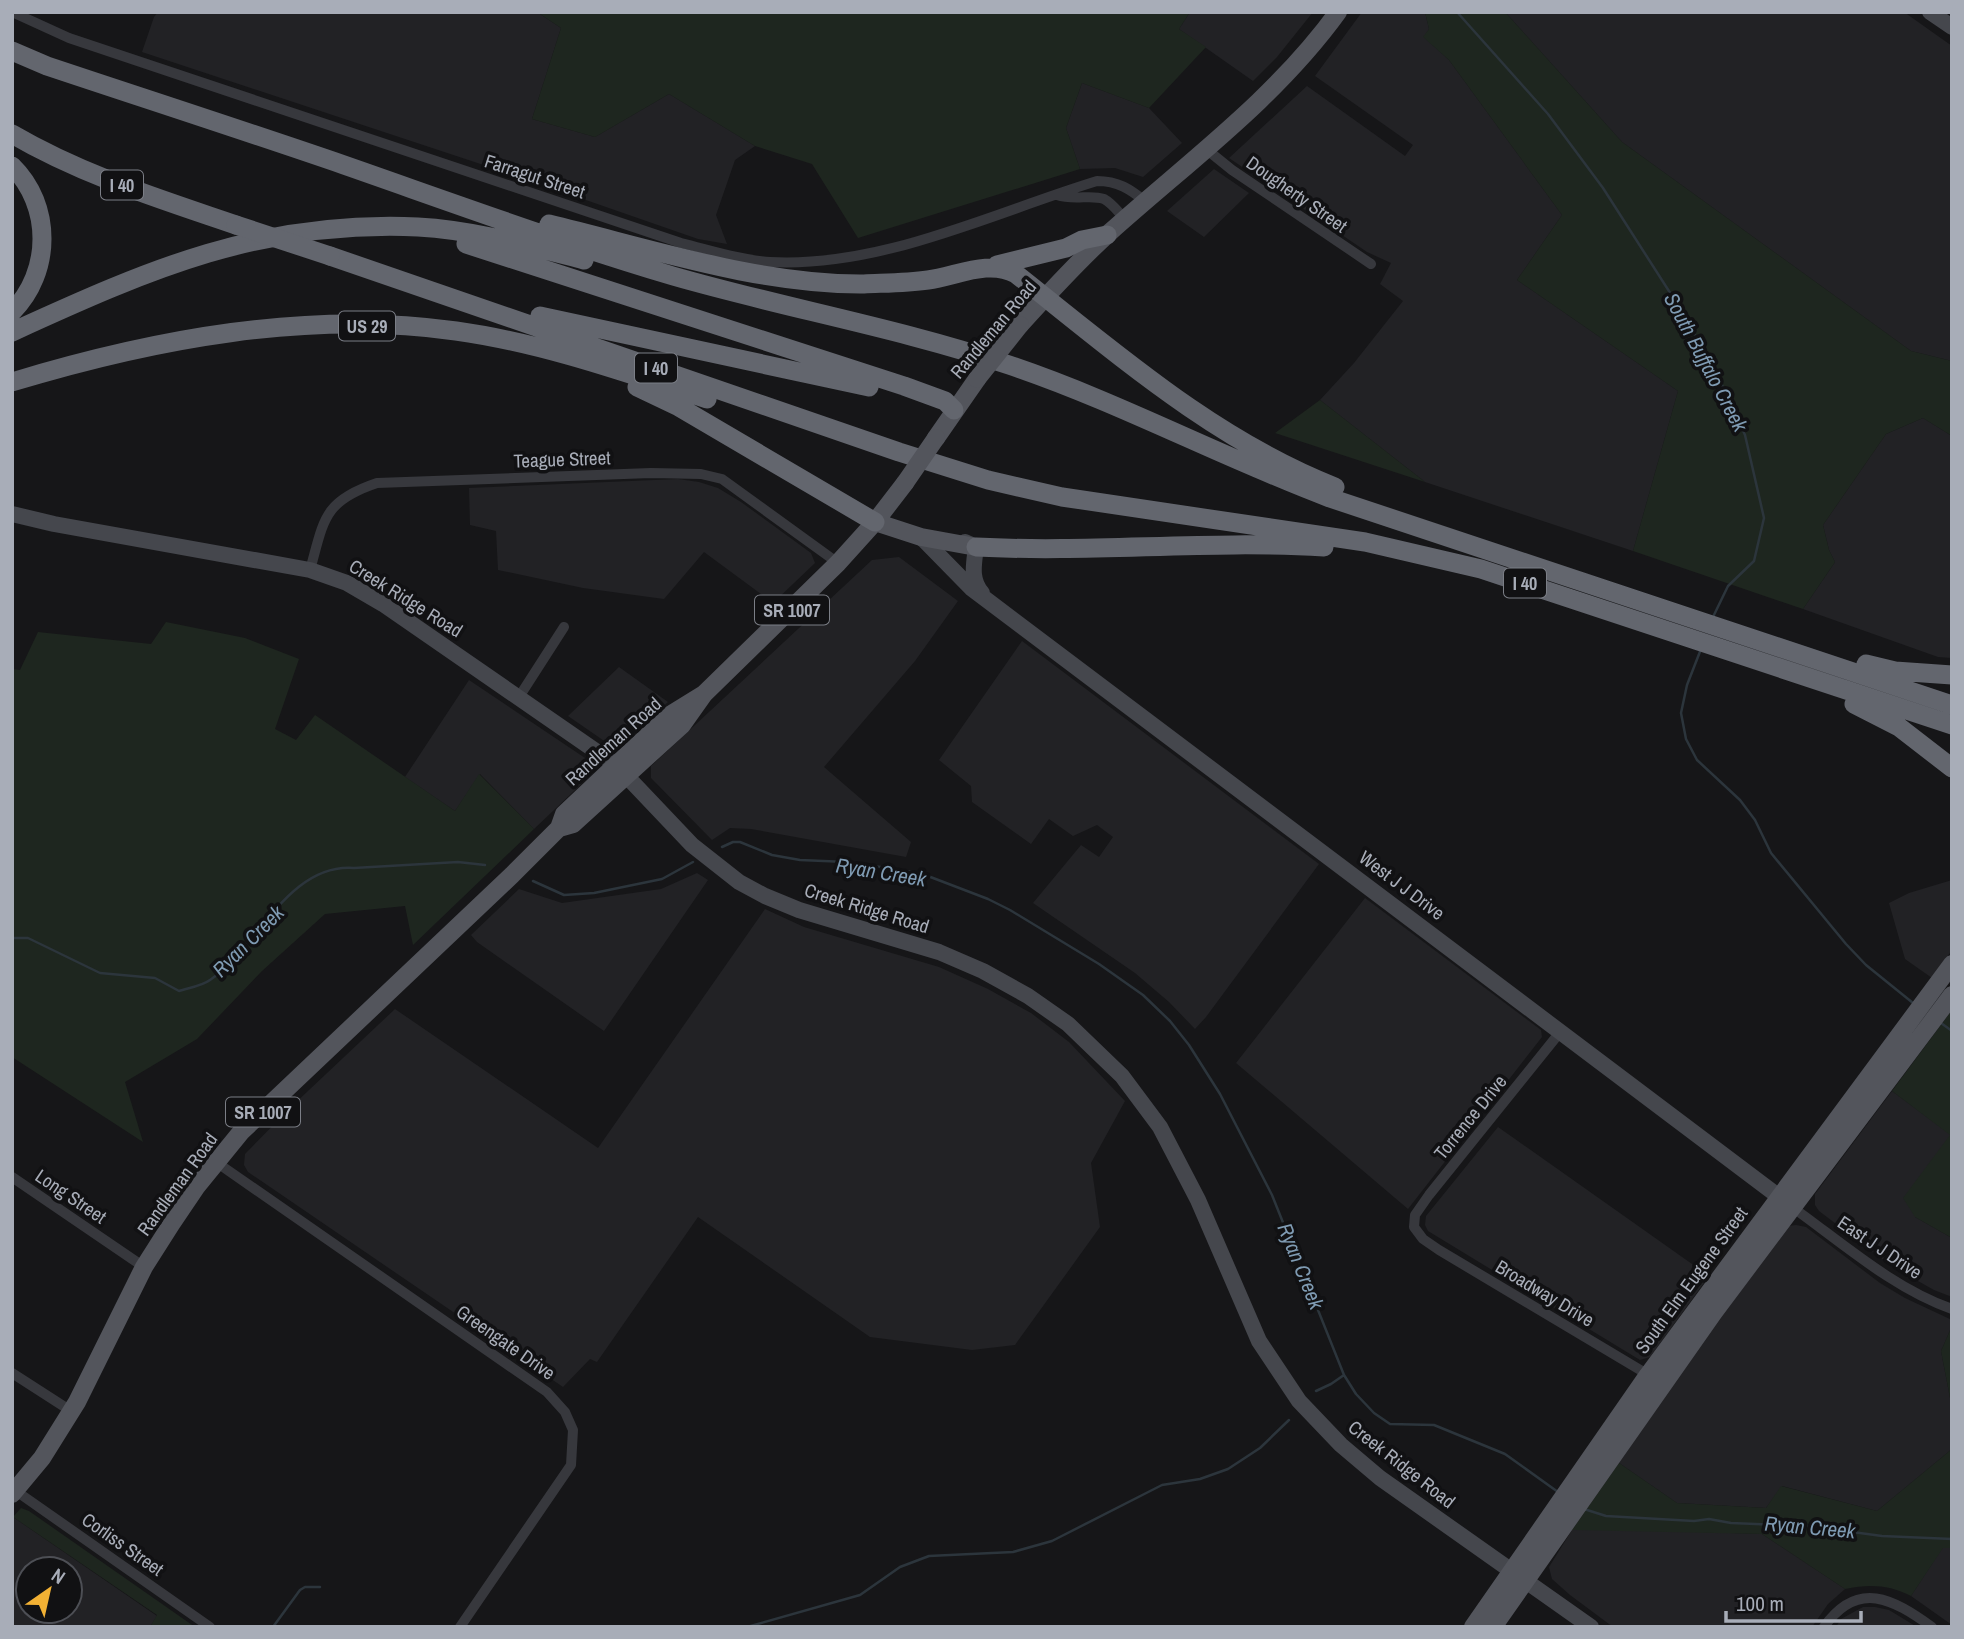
<svg xmlns="http://www.w3.org/2000/svg" width="1964" height="1639" font-family="'Archivo Narrow',sans-serif">
<style>
.built{fill:#222225;fill-rule:evenodd}
.green{fill:#1e261f}
.lines{fill:none;stroke-linecap:round;stroke-linejoin:round}
.stream{stroke:#2c353c;stroke-width:2.5}
.street{stroke:#37383d;stroke-width:10}
.secondary{stroke:#45474d;stroke-width:16}
.primary{stroke:#53555c;stroke-width:18}
.highway{stroke:#63666e;stroke-width:19}
.primary-bridge{stroke:#53555c;stroke-width:18}
.highway-bridge{stroke:#63666e;stroke-width:19}
.labels{text-anchor:middle;dominant-baseline:central;stroke-width:7;stroke-linejoin:round;paint-order:stroke}
.shield{fill:#111113;stroke:#7b7e86;stroke-width:2}
.shield-label{font-size:18px;font-weight:bold;fill:#a8adb8}
.street-label{font-size:19px;fill:#a8adb8;stroke:#111113}
.water-label{font-size:21px;font-style:italic;fill:#7f9bb3;stroke:#111113}
</style>
<rect width="100%" height="100%" fill="#161618"/>
<path class="built" d="M158 12H537L561 28 532 119 595 137 669 94 755 146 735 160 716 215 727 244 698 239 514 175 142 52 154 17Z
M1190 12H1313L1277 57 1253 81 1179 29Z
M1362 12H1425L1429 29 1424 37 1449 60 1562 215 1517 280 1678 391 1633 551 1425 482 1320 400 1354 363 1403 301 1380 284 1391 263 1367 252 1229 158 1307 86 1405 156 1413 145 1315 76Z
M1505 12H1904L1952 46V361L1911 351 1622 142Z
M1082 83 1149 108 1182 143 1143 177 1115 168 1080 169 1066 128Z
M1214 169 1249 193 1204 237 1167 211Z
M1923 418 1952 436V658L1938 657 1803 609 1835 562 1829 550 1823 525 1886 434Z
M678 479 699 482 718 488 741 502 811 553 815 563 773 603 704 552 664 599 583 588 498 570 496 531 470 525 469 488Z
M899 557 958 601 915 661 824 767 911 842 906 857 751 829 730 828 712 840 651 778V766L872 560Z
M1022 641 1319 864 1206 1017 1195 1029 1169 1002 1135 973 1033 903 1081 845 1099 857 1113 837 1097 825 1073 836 1049 819 1031 844 972 802 971 786 939 760Z
M619 667 668 702 621 746 613 747 568 716Z
M469 680 591 762 594 768 593 773 534 829 480 774 455 811 405 777Z
M697 873 708 880 604 1031 477 942 471 935 519 889 562 903 661 889Z
M1952 880V950L1932 978 1905 959 1889 903 1909 893Z
M1365 898 1541 1030 1542 1037 1408 1209 1236 1063Z
M765 909 804 927 939 967 988 989 1031 1013 1069 1042 1125 1101 1091 1163 1100 1227 1015 1345 972 1350 870 1337 698 1217 597 1362 590 1359 563 1387 248 1172 244 1165 245 1154 291 1107 395 1009 598 1148Z
M1892 1091 1951 1135 1915 1217 1952 1238V1297L1934 1290 1893 1267 1819 1211 1815 1205V1194Z
M1498 1127 1709 1276 1650 1357 1640 1360 1428 1231 1425 1225 1426 1216Z
M1796 1225 1806 1227 1880 1283 1905 1298 1952 1320V1326L1941 1351 1952 1408V1449L1877 1511 1782 1486 1766 1508 1677 1503 1619 1463 1706 1337 1788 1226Z
M13 1517 157 1616 150 1627H12ZM28 1569H70V1611H28Z
M1612 1529 1762 1534 1845 1589 1828 1604 1812 1627H1613L1570 1595 1552 1579 1549 1567 1572 1530Z
M1943 1547 1952 1548V1625L1911 1596Z
M1863 1607H1875L1889 1610 1917 1627H1836L1841 1619Z"/>
<path class="green" d="M537 12H1190L1179 29 1206 47 1149 108 1082 83 1066 128 1080 169 858 238 812 164 755 146 669 94 595 137 532 119 561 28Z
M1425 12H1505L1622 142 1911 351 1952 361V436L1923 418 1886 434 1823 525 1829 550 1835 562 1803 609 1633 551 1678 391 1517 280 1562 215 1449 60 1423 37 1429 29Z
M1320 400 1425 482 1275 433Z
M166 622 245 638 299 659 275 729 296 740 315 715 455 811 479 774 534 829 413 945 405 906 325 914 262 971 197 1039 125 1082 143 1142 12 1057V669L20 670 38 632 151 644Z
M1952 1010V1238L1915 1217 1903 1198 1950 1135 1892 1091Z
M1952 1326V1408L1941 1351Z
M1952 1449V1548H1943L1911 1596C1889 1585 1870 1584 1845 1589L1762 1534 1572 1530 1619 1463 1677 1503 1766 1508 1781 1486 1877 1511Z
M21 1508 29 1511 195 1627H150L157 1615 13 1517Z"/>
<g class="lines">
<path class="stream" d="M1457 12 1548 114 1603 188 1683 313 1722 385 1745 435 1764 518 1754 561 1728 586 1713 617
M1701 649 1687 685 1681 713 1686 739 1697 760 1740 800 1755 820 1771 853 1846 944 1866 965 1913 1003
M722 847 733 842H740L772 855 800 860 847 862 920 873 988 899 1010 910 1099 964 1143 995 1170 1021 1189 1045 1220 1094 1272 1195 1344 1375 1356 1394 1374 1413 1390 1424 1434 1425 1505 1454 1558 1492
M533 881 564 895 594 893 662 879 693 862
M12 938H28L100 973 155 978 179 991C188 988 202 986 210 980 257 948 288 863 354 868L458 862 485 865
M1941 1023 1952 1031
M1316 1391 1331 1384 1344 1375
M1584 1509 1606 1516 1694 1521 1709 1519 1731 1523 1808 1526 1882 1536 1952 1539
M273 1627 300 1590 305 1587H320
M747 1627 860 1595 900 1567 929 1556 1013 1552 1052 1541 1162 1485 1200 1479 1228 1469 1260 1448 1289 1420"/>
<path class="street" d="M12 12 69 38 681 243C710 250 740 260 770 262 882 268 992 213 1097 181 1118 181 1130 189 1146 202
M1206 149 1232 170 1371 264
M1057 195C1075 201 1090 194 1104 199 1112 203 1119 213 1125 219
M310 570C324 520 323 501 377 483L651 473 701 474 722 479 838 563
M519 697 564 627
M1561 1031 1429 1195 1415 1215 1414 1227 1423 1239 1439 1250 1652 1377
M216 1162 547 1392 565 1412 573 1430 571 1465 460 1627
M12 1177 144 1267
M1792 1207C1841 1242 1894 1289 1952 1309
M12 1373 71 1411
M16 1491 210 1627
M1824 1627C1858 1579 1893 1599 1932 1627"/>
<path class="secondary" d="M1930 12 1952 27
M12 514 54 524 310 570 347 583 383 604 616 765 692 845 739 882 765 896 799 910 939 952 983 971 1028 996 1068 1024 1122 1076 1160 1127 1198 1200 1259 1341 1299 1401 1341 1445 1380 1478 1591 1627
M921 537 971 588 1790 1205
M965 542 976 547C974 564 970 579 982 593"/>
<path class="primary" d="M1020 325C1048 294 1077 262 1109 233 1188 162 1275 99 1338 12
M936 438 977 379
M875 522 921 537 976 547
M559 828 573 824 682 725 704 694 838 563 875 522 905 483
M12 1494 42 1458 77 1402 144 1267 172 1223 197 1186 241 1132 512 875 559 828 564 814 616 765 670 715 704 694
M1473 1627 1648 1375 1952 964
M1493 1627 1714 1312 1952 995"/>
<path class="highway" d="M12 51 47 66C146 99 245 131 344 165 453 203 562 243 673 276 784 308 899 328 1009 365 1119 402 1221 457 1330 498L1952 705
M12 134C82 175 160 199 236 225
M12 166C52 205 52 272 12 312
M549 224C649 248 760 285 864 284 885 283 907 283 928 280 957 276 989 259 1016 274 1116 353 1215 440 1335 487
M466 244 904 386 945 401 954 410
M330 256 899 452 988 480 1062 497 1365 542 1481 569 1952 725
M997 265 1066 248 1082 240 1107 235
M540 316 869 387
M12 332C150 269 261 220 418 227 474 230 530 246 584 260
M12 382C154 339 308 310 456 331 542 343 624 372 707 399
M637 387 679 407 875 522
M976 547C1092 553 1208 540 1324 547
M1866 664 1895 671 1952 675
M1854 704 1899 727 1952 768"/>
<path class="primary-bridge" d="M977 379 1020 325
M905 483 936 438"/>
<path class="highway-bridge" d="M236 225 330 256"/>
</g>
<g class="labels">
<g class="shield">
<rect x="101" y="170.5" width="42" height="29" rx="5"/>
<rect x="339" y="311.5" width="56" height="29" rx="5"/>
<rect x="635" y="353.5" width="42" height="29" rx="5"/>
<rect x="1504" y="568.5" width="42" height="29" rx="5"/>
<rect x="755" y="595.5" width="74" height="29" rx="5"/>
<rect x="226" y="1097.5" width="74" height="29" rx="5"/>
</g>
<g class="shield-label">
<text x="122" y="185">I 40</text>
<text x="367" y="326">US 29</text>
<text x="656" y="368">I 40</text>
<text x="1525" y="583">I 40</text>
<text x="792" y="610">SR 1007</text>
<text x="263" y="1112">SR 1007</text>
</g>
<g class="street-label">
<text transform="translate(535 176) rotate(18)">Farragut Street</text>
<text transform="translate(1297 194) rotate(35)">Dougherty Street</text>
<text transform="translate(993 329) rotate(-50)">Randleman Road</text>
<text transform="translate(562 459) rotate(-2)">Teague Street</text>
<text transform="translate(406 598) rotate(32)">Creek Ridge Road</text>
<text transform="translate(613 741) rotate(-42)">Randleman Road</text>
<text transform="translate(1402 885) rotate(37)">West J J Drive</text>
<text transform="translate(867 908) rotate(17)">Creek Ridge Road</text>
<text transform="translate(1470 1117) rotate(-51)">Torrence Drive</text>
<text transform="translate(177 1184) rotate(-54)">Randleman Road</text>
<text transform="translate(71 1196) rotate(34)">Long Street</text>
<text transform="translate(1880 1247) rotate(34)">East J J Drive</text>
<text transform="translate(1691 1280) rotate(-54)">South Elm Eugene Street</text>
<text transform="translate(1545 1293) rotate(31)">Broadway Drive</text>
<text transform="translate(506 1342) rotate(35)">Greengate Drive</text>
<text transform="translate(1402 1464) rotate(38)">Creek Ridge Road</text>
<text transform="translate(123 1544) rotate(35)">Corliss Street</text>
</g>
<g class="water-label">
<text transform="translate(1706 362) rotate(62)">South Buffalo Creek</text>
<text transform="translate(881 872) rotate(9)">Ryan Creek</text>
<text transform="translate(248 941) rotate(-45)">Ryan Creek</text>
<text transform="translate(1301 1266) rotate(68)">Ryan Creek</text>
<text transform="translate(1810 1527) rotate(5)">Ryan Creek</text>
</g>
</g>
<rect width="1964" height="1639" fill="none" stroke="#a8adb8" stroke-width="28"/>
<g transform="translate(49 1590) rotate(34)"><circle r="33" fill="#111113" stroke="#4d4f55" stroke-width="2"/>
<path d="M0-5L12 26L0 18L-12 26Z" fill="#f2b134"/>
<text y="-10" font-size="19" font-weight="bold" text-anchor="middle" fill="#a8adb8">N</text>
</g>
<path d="M1726 1611v10h135v-10" fill="none" stroke="#a8adb8" stroke-width="3.5"/>
<text x="1736" y="1611" font-size="21" fill="#a8adb8" stroke="#111113" stroke-width="5" paint-order="stroke">100 m</text>
</svg>
